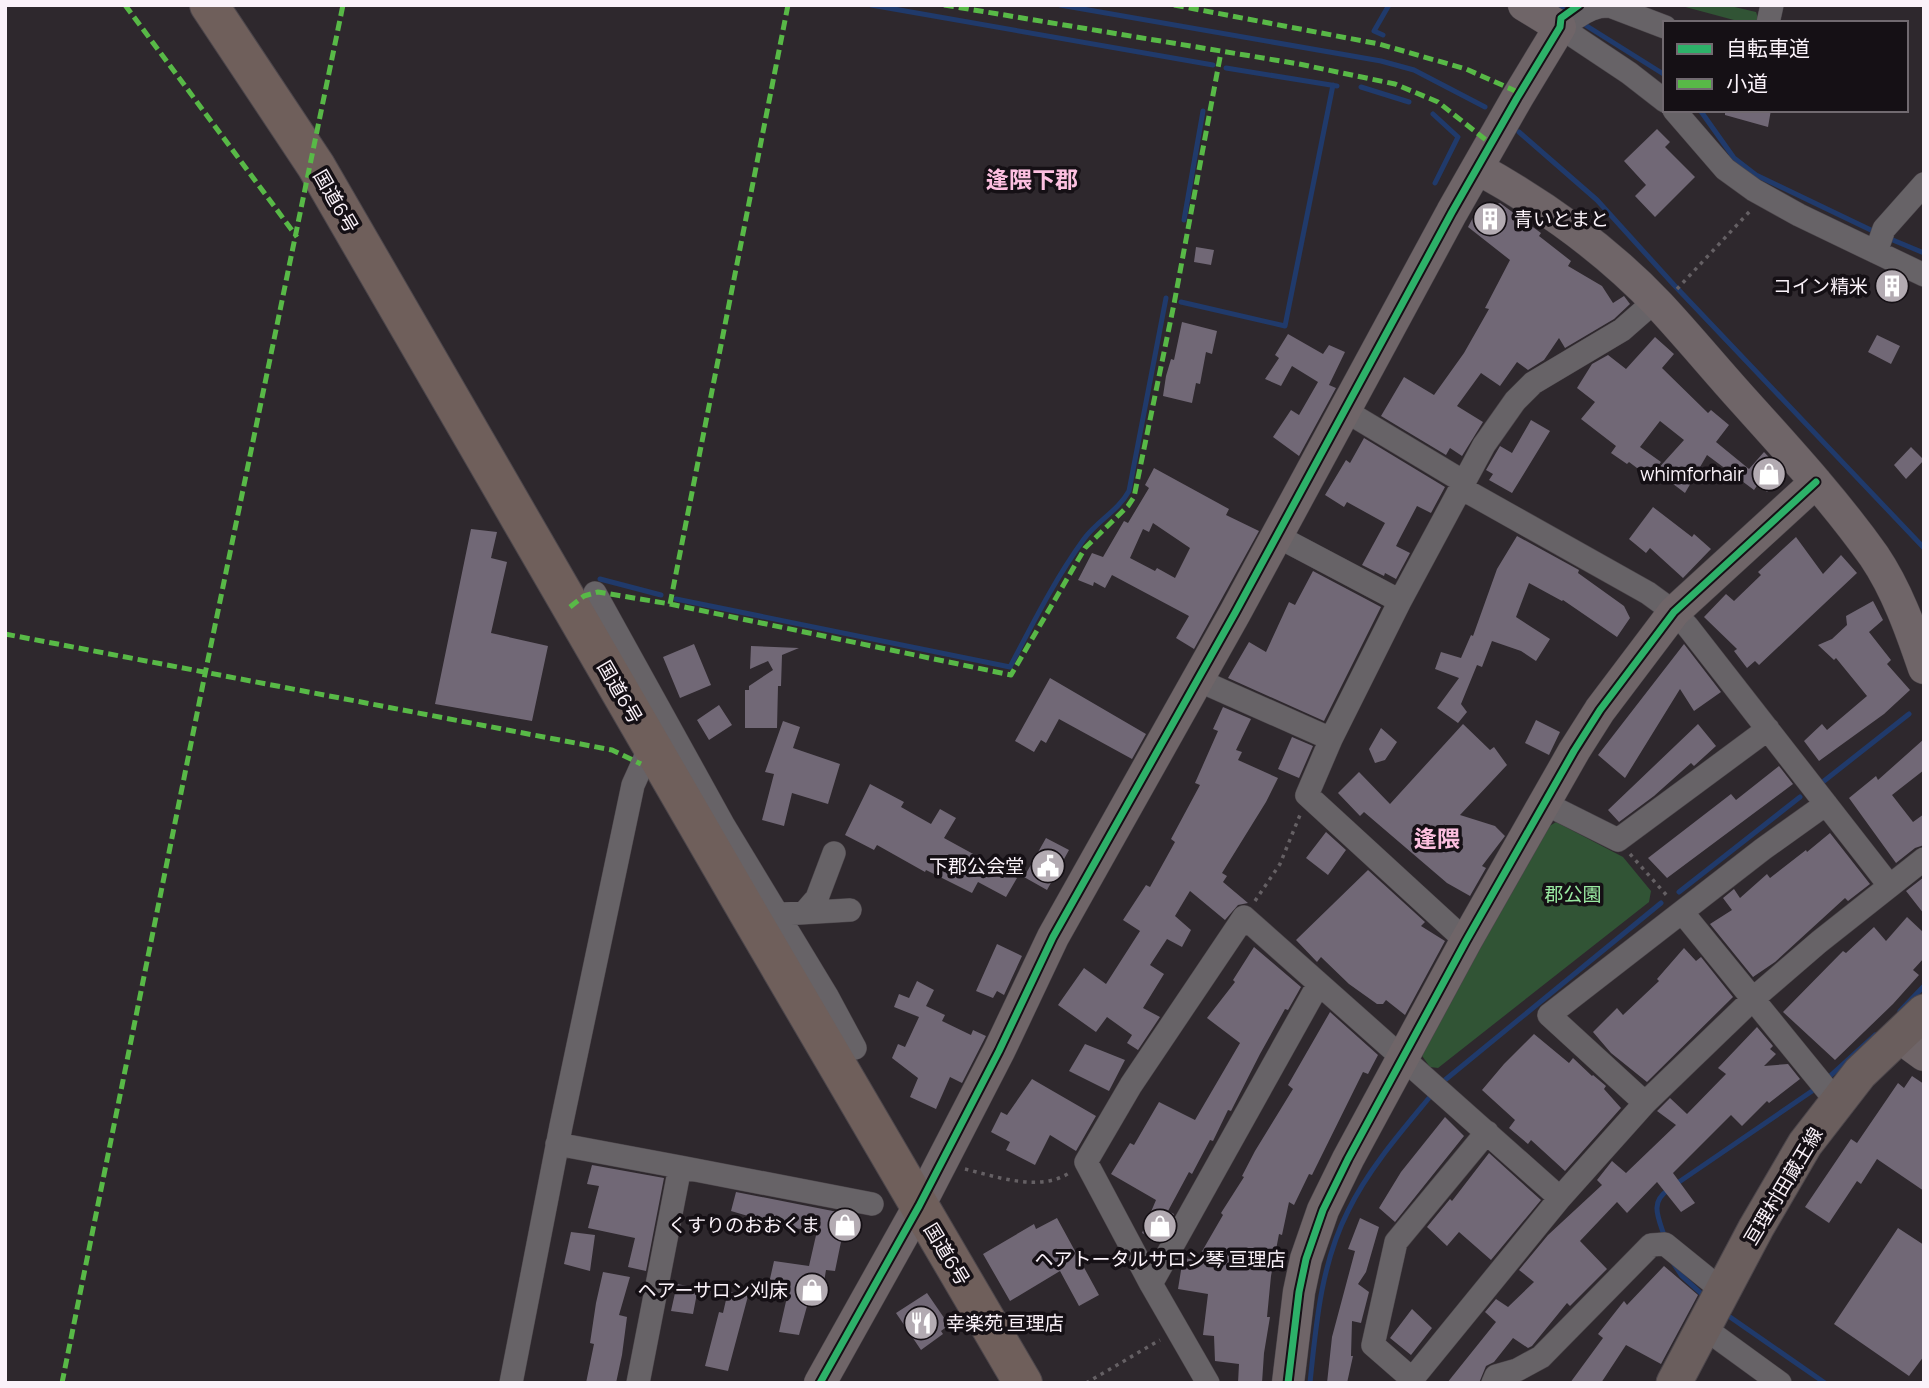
<svg xmlns="http://www.w3.org/2000/svg" width="1929" height="1388" font-family="Manrope,'Noto Sans JP',sans-serif">
<style>
.green{fill:#315435}
.lines{fill:none;stroke-linecap:round;stroke-linejoin:round}
.stream{stroke:#203a6b;stroke-width:5}
.building{fill:#716876;fill-rule:evenodd}
.street-casing{stroke:#4c464b;stroke-width:24}
.secondary-casing{stroke:#4c464b;stroke-width:33}
.primary-casing{stroke:#4c464b;stroke-width:37}
.highway-casing{stroke:#4c464b;stroke-width:40}
.path{stroke:#656064;stroke-width:3.5;stroke-dasharray:3.5 5;stroke-linecap:butt}
.street{stroke:#676367;stroke-width:23}
.secondary{stroke:#6f6568;stroke-width:32}
.primary{stroke:#6a5e5d;stroke-width:35}
.highway{stroke:#6f5f5b;stroke-width:38}
.quiet{stroke:#58b947;stroke-width:5;stroke-dasharray:10 5;stroke-linecap:butt}
.cycleway-casing{stroke:#151015;stroke-width:11}
.cycleway{stroke:#2db169;stroke-width:7}
.labels{text-anchor:middle;dominant-baseline:central;stroke-width:7;stroke-linejoin:round;paint-order:stroke}
.street-label{font-size:19px;fill:#faf2f9;stroke:#151015}
.poi-label{font-size:19px;fill:#faf2f9;stroke:#151015;text-anchor:end}
.park-label{font-size:19px;fill:#99eaa1;stroke:#151015}
.quarter-label{font-size:23px;font-weight:bold;fill:#fdc0e0;stroke:#151015}
</style>
<rect width="100%" height="100%" fill="#2e282d"/>
<path class="green" d="M1678 5H1726L1756 12 1758 18 1755 23H1745Z
M1556 822 1623 857 1651 891 1649 902 1438 1068 1430 1067 1420 1053 1548 827Z"/>
<g class="lines">
<path class="stream" d="M871 5 1213 65
M1060 5 1381 61 1414 70 1485 107
M1557 5 1571 15
M1582 23 1665 75
M1383 35 1374 31 1389 5
M1226 68 1337 86
M1361 87 1409 102
M1700 110 1734 158 1756 175 1875 232
M1433 114 1458 137 1435 183
M1519 132 1597 200 1674 285 1924 548
M1184 220 1203 111
M1888 238 1924 253
M1181 302 1285 326 1333 85
M600 579 661 595
M676 599 1010 667C1033 623 1055 579 1084 539 1097 521 1118 511 1129 491L1166 298
M1824 781 1909 714
M1679 892 1800 797
M1900 1011 1924 986
M1829 1077 1875 1035
M1445 1080 1661 903
M1676 1184 1815 1089
M1664 1235C1658 1217 1650 1202 1668 1190
M1672 1261 1682 1276 1704 1296
M1730 1317 1825 1383
M1310 1383C1316 1324 1321 1264 1348 1211 1368 1170 1400 1133 1429 1098"/>
</g>
<path class="building" d="M1725 110H1771L1768 127 1725 115Z
M1657 129 1670 142 1665 147 1695 177 1655 217 1635 196 1646 185 1624 161Z
M1500 203 1541 233 1539 236 1571 261 1568 266 1602 286 1613 303 1624 296 1630 304 1614 319 1565 348 1559 338 1544 360 1528 370 1517 362 1500 386 1481 373 1457 406 1483 422 1462 456 1450 448 1446 455 1381 416 1404 377 1434 395 1464 353 1489 309 1485 308 1510 260 1468 227 1477 210Z
M1196 247 1214 250 1211 265 1194 262Z
M1182 322 1217 331 1212 354 1206 352 1200 384 1196 383 1192 403 1163 396 1166 376 1171 359 1174 360Z
M1288 334 1323 354 1329 345 1345 352 1329 385 1336 388 1299 456 1273 437 1291 410 1299 415 1318 382 1292 366 1281 386 1265 379 1279 358 1275 355Z
M1877 335 1900 346 1891 364 1868 352Z
M1655 337 1674 354 1662 368 1708 413 1711 410 1729 425 1716 442 1749 469 1764 452 1784 473 1767 492 1759 483 1754 490 1707 455 1685 493 1656 471 1684 440 1660 421 1640 447 1661 462 1649 477 1629 462 1627 464 1611 453 1616 446 1581 419 1595 402 1577 388 1592 364 1608 355 1626 369Z
M1531 420 1550 431 1512 493 1489 480 1493 474 1486 470 1500 446 1512 453Z
M1364 438 1445 487 1431 513 1417 506 1399 540 1396 546 1410 553 1396 579 1385 573 1384 576 1362 565 1385 523 1347 502 1344 507 1325 495 1346 460 1350 463Z
M1911 447 1924 460 1906 479 1894 465Z
M1154 468 1229 509 1226 515 1259 531 1194 649 1176 638 1189 616 1112 575 1105 588 1094 582 1093 586 1078 580 1092 553 1103 557 1124 521 1128 523 1149 488 1145 485ZM1153 523 1190 548 1175 578 1157 568 1155 571 1130 558 1143 529 1149 532Z
M1653 507 1692 537 1694 534 1711 549 1683 578 1650 548 1646 553 1629 539Z
M471 529 497 532 491 558 507 562 491 633 548 646 532 721 435 704Z
M1517 536 1579 570 1578 573 1624 606 1630 618 1617 637 1563 600 1562 601 1529 583 1516 617 1550 639 1536 661 1521 651 1492 641 1482 667 1477 665 1461 704 1467 712 1458 723 1437 708 1459 678 1435 669 1441 652 1461 658 1471 635 1473 636 1497 569Z
M1796 537 1823 574 1841 555 1857 573 1759 665 1755 661 1747 668 1734 651 1737 649 1704 617 1726 594 1734 601 1761 575 1758 572Z
M1313 571 1381 607 1324 721 1228 678 1249 642 1266 652 1289 602 1295 605Z
M1873 601 1883 620 1869 632 1891 660 1887 664 1910 690 1884 714 1819 761 1804 741 1822 724 1827 730 1867 696 1836 658 1834 660 1818 645 1832 639 1847 625 1846 616Z
M694 644 711 685 680 698 663 657Z
M1684 644 1721 692 1694 711 1680 689 1625 778 1598 755Z
M751 646 799 648 782 655 781 686H778L777 728H745V690H749V686L773 670 768 661 750 669Z
M1050 678 1146 734 1132 759 1059 719 1046 743 1041 740 1034 752 1015 741Z
M719 705 732 725 709 740 697 720Z
M1223 707 1251 719 1236 750 1242 752 1238 760 1278 778 1266 802 1222 873 1227 876 1223 882 1248 903 1238 905 1225 920 1190 891 1175 916 1191 930 1182 947 1167 939 1150 965 1164 974 1143 1008 1160 1017 1138 1050 1127 1043 1132 1035 1107 1017 1096 1032 1058 1005 1084 968 1106 984 1140 931 1123 920 1146 885 1150 887 1175 842 1171 839 1200 785 1195 783 1218 731 1213 729Z
M1536 720 1560 732 1549 755 1525 743Z
M783 721 800 727 793 748 840 764 828 804 792 793 784 826 762 820 774 774 765 772Z
M1463 724 1490 750 1494 747 1507 765 1460 815 1495 826 1505 836 1482 866 1486 868 1470 896 1447 883 1364 812 1360 816 1338 793 1359 772 1390 804Z
M1698 724 1716 746 1694 766 1691 763 1654 796 1619 822 1608 810Z
M1381 728 1397 742 1385 760 1375 763 1369 749Z
M1292 737 1313 746 1299 778 1278 769Z
M1924 739V770L1892 795 1913 822 1924 814V845L1915 848 1896 863 1849 798 1876 776 1878 780Z
M1779 766 1793 784 1667 878 1648 858 1731 794 1736 800Z
M870 784 904 802 901 807 931 824 940 809 956 818 944 838 1017 878 1006 897 978 882 972 893 926 870 925 872 877 845 874 850 845 835Z
M1326 832 1346 850 1328 875 1306 858Z
M1830 833 1870 884 1848 901 1845 898 1775 962 1753 977 1710 924 1732 910 1723 898 1734 889 1740 898 1767 874 1770 878 1806 850 1807 852Z
M1046 838 1069 850 1047 890 1024 877Z
M1368 870 1425 922 1421 926 1445 941 1405 1015 1386 1000 1383 1004H1377L1349 984 1321 957 1317 962 1296 940Z
M1924 877V914L1906 891Z
M1907 917 1924 933V958L1913 970 1919 975 1893 1004 1835 1060 1783 1012 1843 951 1846 953 1874 927 1886 941Z
M997 944 1022 956 1004 995 997 991 993 998 976 991Z
M1254 947 1301 987 1288 1010 1285 1009 1260 1054 1231 1111 1228 1110 1213 1141 1210 1140 1192 1174 1189 1172 1168 1211 1174 1214 1159 1241 1142 1233 1156 1200 1111 1174 1130 1143 1134 1145 1159 1102 1195 1120 1240 1043 1207 1018 1235 982 1233 980Z
M1684 948 1696 961 1701 957 1733 997 1647 1082 1611 1053 1593 1032 1617 1008 1623 1015 1659 981 1657 979Z
M917 981 934 990 926 1006 945 1015 942 1021 971 1035 973 1030 986 1036 962 1083 950 1077 936 1109 910 1097 918 1078 892 1058 898 1044 905 1047 919 1017 894 1007 899 994 909 998Z
M1330 1012 1378 1055 1368 1074 1363 1072 1312 1175 1309 1174 1294 1205 1289 1202 1282 1235 1279 1234 1271 1276 1267 1317H1270L1264 1353 1262 1383H1238L1239 1364 1215 1361 1214 1336 1203 1335 1208 1294 1178 1289 1183 1258 1197 1260 1223 1215 1221 1213 1244 1177 1242 1176 1255 1151 1293 1089 1288 1085Z
M1757 1027 1773 1046 1770 1049 1776 1054 1764 1066 1788 1064 1800 1079 1769 1103 1767 1101 1742 1126 1731 1115 1673 1173 1695 1203 1681 1212 1657 1182 1627 1213 1617 1202 1580 1241 1607 1269 1570 1306 1567 1303 1532 1346 1528 1348 1513 1338 1494 1362 1486 1366 1479 1383H1447L1496 1322 1485 1312 1496 1299 1508 1307 1534 1282 1519 1270 1548 1235 1602 1185 1597 1180 1612 1161 1626 1173 1676 1125 1657 1111 1670 1098 1687 1114 1726 1074 1718 1068Z
M1534 1034 1569 1063 1573 1058 1592 1076 1593 1075 1606 1086 1604 1089 1621 1108 1565 1171 1531 1140 1528 1144 1509 1128 1515 1120 1482 1090 1504 1064Z
M1085 1044 1125 1060 1109 1091 1069 1071Z
M1912 1076 1924 1084V1191L1877 1159 1861 1184 1857 1181 1829 1223 1805 1207 1851 1139 1857 1143 1898 1083 1904 1088Z
M1032 1079 1096 1116 1076 1151 1050 1135 1035 1165 1006 1150 1010 1142 991 1132 1001 1112 1007 1115Z
M1445 1117 1464 1136 1395 1222 1379 1208 1401 1172Z
M1489 1153 1541 1200 1491 1260 1459 1232 1447 1246 1427 1227 1450 1199 1452 1201Z
M592 1165 664 1178 646 1271 628 1267 635 1238 588 1228 599 1186 587 1184Z
M736 1192 858 1216 851 1239 842 1237 835 1271 826 1270 821 1301 809 1299 799 1335 779 1332 787 1297 767 1292 774 1261 809 1266 817 1231 785 1227 731 1211Z
M1057 1218 1099 1295 1079 1306 1060 1271 1010 1301 983 1254 1034 1224 1036 1229Z
M1360 1218 1379 1227 1366 1272 1358 1284 1369 1292 1361 1323 1352 1321 1351 1356H1353L1347 1383H1327L1332 1337 1355 1251 1348 1249Z
M1898 1228 1924 1245V1356L1909 1376 1834 1324Z
M571 1232 595 1235 590 1271 564 1264Z
M1664 1266 1698 1295 1661 1364 1626 1345 1601 1383H1570L1603 1338 1598 1334 1624 1301 1627 1305Z
M603 1272 630 1277 619 1315 627 1317 622 1355 616 1383H586L594 1344 590 1343 596 1303Z
M677 1284 698 1288 693 1314 671 1311Z
M728 1291 748 1296 728 1371 705 1366 719 1312 723 1313Z
M927 1293 949 1325 941 1331 943 1334 921 1350 896 1313Z
M1412 1309 1432 1328 1411 1355 1390 1338Z"/>
<g class="lines">
<g class="street-casing">
<path id="street" d="M1768 23 1772 5
M1560 27 1629 73 1665 101
M1560 27C1578 19 1588 5 1610 6L1665 27
M1674 110 1725 169 1754 190 1799 215 1924 275
M1876 252 1884 229 1924 184
M1344 410 1464 482
M1461 488 1648 593 1674 612 1688 627 1889 885
M1277 536 1400 601
M595 593 724 826 827 996 855 1048
M1198 680 1331 739
M1544 803 1618 840 1768 729
M1682 912 1836 1101
M804 913 817 898 834 853
M766 915 850 910
M1466 941 1307 795 1331 739 1400 601 1484 445 1515 401 1533 383 1622 330 1655 301
M1645 1103 1549 1015 1763 849 1826 804
M557 1144 680 1167
M1151 1284 1318 985
M1703 1327 1780 1383
M1412 1379 1373 1345 1396 1242 1487 1132
M511 1383 561 1126 633 785 651 745
M638 1383 680 1167 872 1204
M1208 1383 1151 1284 1086 1162 1131 1085 1244 917 1560 1198
M1409 1383 1560 1198 1645 1103 1754 998 1819 942 1924 859
M1493 1383 1496 1376 1517 1370 1541 1357 1651 1245 1665 1244 1723 1291"/>
</g>
<g class="secondary-casing">
<path id="secondary" d="M1477 168C1544 205 1606 249 1659 305 1688 336 1715 369 1744 401 1789 451 1835 501 1874 556 1897 590 1911 630 1924 668
M1898 1036 1924 1055
M820 1383 919 1206 999 1051 1053 937 1235 613 1452 212 1517 98 1560 27 1524 5
M1288 1383 1299 1292 1306 1259 1323 1210 1348 1159 1466 941 1574 751 1600 710 1674 612 1816 482"/>
</g>
<g class="primary-casing">
<path id="primary" d="M1674 1383 1756 1228 1805 1144 1860 1073 1924 1012"/>
</g>
<g class="highway-casing">
<path id="highway" d="M209 5 316 166 750 916 1023 1383"/>
</g>
<path class="path" d="M1677 289 1751 210
M1630 854 1669 898
M1255 901 1280 864 1300 815
M965 1169C997 1177 1040 1192 1069 1173
M1086 1383 1160 1340"/>
<use href="#street" class="street"/>
<use href="#secondary" class="secondary"/>
<use href="#primary" class="primary"/>
<use href="#highway" class="highway"/>
<path class="quiet" d="M125 5 297 237
M944 5 1299 64 1395 84 1438 102 1491 144
M1174 5 1379 44 1466 69 1520 93
M670 604 788 5
M570 607 584 596 598 592 670 604 1011 675 1085 548 1128 506 1134 497 1174 304 1221 52
M5 634 612 750 641 764
M62 1383 205 674 343 5"/>
<g class="cycleway-casing">
<path id="cycleway" d="M820 1383 919 1206 999 1051 1053 937 1235 613 1452 212 1517 98 1560 27 1561 18 1579 5
M1288 1383 1299 1292 1306 1259 1323 1210 1348 1159 1466 941 1574 751 1600 710 1674 612 1816 482"/>
</g>
<use href="#cycleway" class="cycleway"/>
</g>
<defs>
<g id="building-disc" transform="scale(1.75)"><circle r="9.5" fill="#b3abb2" stroke="#151015"/><path d="M-4-6H4V6H1V3H-1V6H-4ZM-2.5-4.3h1.7v1.8h-1.7ZM.8-4.3h1.7v1.8H.8ZM-2.5-1h1.7V.8h-1.7ZM.8-1h1.7V.8H.8Z" fill="#fff"/></g>
<g id="shop-disc" transform="scale(1.75)"><circle r="9.5" fill="#b3abb2" stroke="#151015"/><path d="M-5-2.5h2.3a2.7 3.5 0 0 1 5.4 0H5L5.5 6h-11ZM-1.5-2.5h3a1.5 2.3 0 0 0-3 0Z" fill="#fff"/></g>
<g id="civic-disc" transform="scale(1.75)"><circle r="9.5" fill="#b3abb2" stroke="#151015"/><path d="M-.6-6.5H3V-4.5H.6V-3L4-1V1h2V6H-6V1h2V-1L-.6-3ZM-1.2 2.5V6h2.4V2.5Z" fill="#fff"/></g>
<g id="restaurant-disc" transform="scale(1.75)"><circle r="9.5" fill="#b3abb2" stroke="#151015"/><path d="M-5-6h1v4h1v-4h1v4h1v-4h1v5L-1.5 .5V6h-2V.5L-5-1ZM5-6V6H3V1.5H1.5Q1.5-4 5-6Z" fill="#fff"/></g>
</defs>
<g fill-rule="evenodd">
<use href="#building-disc" x="1490" y="219"/>
<use href="#building-disc" x="1892" y="286"/>
<use href="#shop-disc" x="1769" y="474"/>
<use href="#civic-disc" x="1048" y="866"/>
<use href="#shop-disc" x="845" y="1225"/>
<use href="#shop-disc" x="1160" y="1226"/>
<use href="#shop-disc" x="812" y="1290"/>
<use href="#restaurant-disc" x="921" y="1323"/>
</g>
<g class="labels">
<g class="street-label">
<text transform="translate(336 201) rotate(60)">国道6号</text>
<text transform="translate(620 692) rotate(60)">国道6号</text>
<text transform="translate(1783 1186) rotate(-59)">亘理村田蔵王線</text>
<text transform="translate(947 1254) rotate(59)">国道6号</text>
</g>
<g class="poi-label">
<text x="1514" y="219" text-anchor="start">青いとまと</text>
<text x="1868" y="286">コイン精米</text>
<text x="1744" y="474">whimforhair</text>
<text x="1024" y="866">下郡公会堂</text>
<text x="820" y="1225">くすりのおおくま</text>
<text x="1160" y="1259" text-anchor="middle">ヘアトータルサロン琴 亘理店</text>
<text x="788" y="1290">ヘアーサロン刈床</text>
<text x="946" y="1323" text-anchor="start">幸楽苑 亘理店</text>
</g>
<g class="park-label">
<text x="1573" y="894">郡公園</text>
</g>
<g class="quarter-label">
<text x="1032" y="179">逢隈下郡</text>
<text x="1437" y="838">逢隈</text>
</g>
</g>
<rect width="1929" height="1388" fill="none" stroke="#faf2f9" stroke-width="14"/>
<rect x="1663" y="21" width="245" height="91" fill="#151015" stroke="#716a70" stroke-width="2"/>
<rect x="1677" y="44" width="35" height="10" fill="#2db169" stroke="#716a70" stroke-width="2"/>
<text x="1726" y="56" font-size="21" fill="#faf2f9">自転車道</text>
<rect x="1677" y="79" width="35" height="10" fill="#58b947" stroke="#716a70" stroke-width="2"/>
<text x="1726" y="91" font-size="21" fill="#faf2f9">小道</text>
</svg>
